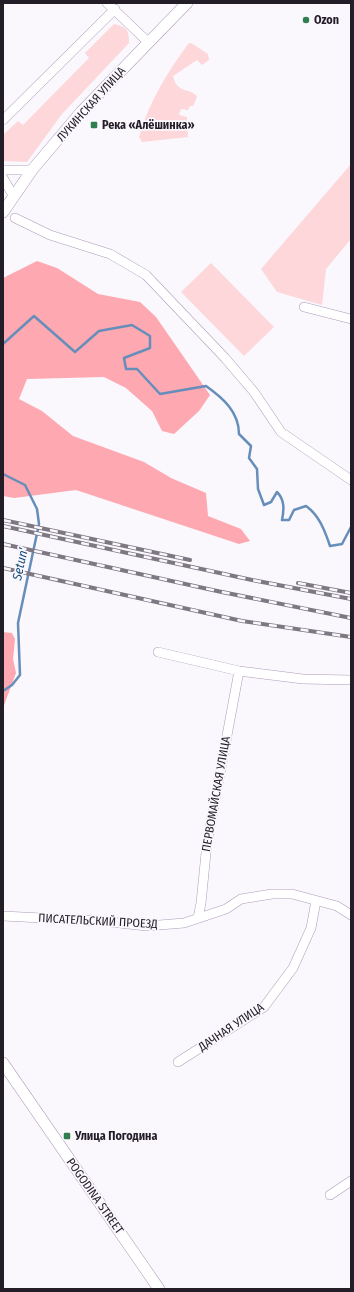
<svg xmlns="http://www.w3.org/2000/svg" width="354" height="1292" font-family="'Fira Sans Condensed',sans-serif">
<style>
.green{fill:#fdd7da}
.forest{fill:#fea8b1}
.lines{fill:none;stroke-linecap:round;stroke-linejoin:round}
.stream{stroke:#668eba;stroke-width:2.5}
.minor-casing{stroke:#ad9cba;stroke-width:10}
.major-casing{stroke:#ad9cba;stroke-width:12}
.minor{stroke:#fff;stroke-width:9}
.major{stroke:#fff;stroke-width:11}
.rail-casing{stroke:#7d7881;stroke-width:4}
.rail{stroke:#faf7fd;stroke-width:2.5;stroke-dasharray:8;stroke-linecap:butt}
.poi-dot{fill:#2f7e4e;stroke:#faf7fd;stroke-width:1.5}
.labels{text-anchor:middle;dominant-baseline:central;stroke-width:3.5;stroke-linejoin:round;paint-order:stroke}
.poi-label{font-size:12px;font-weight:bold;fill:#231d28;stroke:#faf7fd;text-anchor:start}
.street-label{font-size:12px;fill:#231d28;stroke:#faf7fd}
.water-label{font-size:13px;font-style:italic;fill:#144c7a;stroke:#faf7fd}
</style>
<rect width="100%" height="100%" fill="#faf7fd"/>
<path class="green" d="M114 24C127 27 129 30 129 43L62 114 27 162 3 161V135L18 121 23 125 89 58 85 53Z
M191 43 208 54 209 60 202 65 197 60 173 76C177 95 191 87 197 97L193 106H190L188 110 181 109 179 115 187 117 188 137 142 142 139 137C149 102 167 73 188 44Z
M351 164V239L326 269 322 305 277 292 261 269Z
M211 263 274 327 244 356 181 292Z"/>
<path class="forest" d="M37 261 57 268 98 294 140 302 156 317 210 395 199 411 174 434 162 431 152 411 126 388 104 377 27 379 19 399 42 411 73 436 144 462 171 478 206 493 208 516 241 529 250 541 239 544 76 490 14 498 3 496V278Z
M3 632 12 633 15 639 13 659 16 673 3 708Z"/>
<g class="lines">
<path class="stream" d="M3 344 34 316 75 352 99 331 132 325 150 336V348L124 358 126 369H137L160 394 206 386C223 398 239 412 239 434L251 446 249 458 257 469 258 489 264 505 271 502 277 492C285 500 284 510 282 520H289L294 510 306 506C319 515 325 531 330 546L342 544 351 527
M3 474 25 485 37 509 39 524 18 623 20 675 12 685 3 691"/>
<g class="minor-casing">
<path id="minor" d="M107 3 148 42
M3 120 115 9
M3 170H32
M3 178 14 197
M15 218 50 235 110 254 146 275 225 358 254 392 281 432 351 480
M304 307 351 319
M158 652 239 671 303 679 351 680
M3 916 101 921 147 926 184 923 226 909 241 899 272 894H292L337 906 351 915
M198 918 201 903 207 843 239 671
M178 1062 264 1007 293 968 311 928 316 901
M330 1195 351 1181"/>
</g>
<g class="major-casing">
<path id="major" d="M3 212 32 170 81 112 187 3
M3 1063 159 1289"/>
</g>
<use href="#minor" class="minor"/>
<use href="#major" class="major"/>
<g class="rail-casing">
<path id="rail" d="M3 520 190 560
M3 526 252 580 351 599
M3 544 217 591 351 618
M3 568 242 621 351 637
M298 583 351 593"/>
</g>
<use href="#rail" class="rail"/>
</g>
<g class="poi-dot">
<circle cx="306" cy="20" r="4"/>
<rect x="90" y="121" width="8" height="8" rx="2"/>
<rect x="63" y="1132" width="8" height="8" rx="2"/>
</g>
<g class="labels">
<g class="poi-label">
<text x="314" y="20">Ozon</text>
<text x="102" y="125">Река «Алёшинка»</text>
<text x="75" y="1136">Улица Погодина</text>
</g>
<g class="street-label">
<text transform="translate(91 104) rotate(-48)">ЛУКИНСКАЯ УЛИЦА</text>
<text transform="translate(216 794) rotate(-80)">ПЕРВОМАЙСКАЯ УЛИЦА</text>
<text transform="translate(98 921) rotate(3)">ПИСАТЕЛЬСКИЙ ПРОЕЗД</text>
<text transform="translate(231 1027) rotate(-34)">ДАЧНАЯ УЛИЦА</text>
<text transform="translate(95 1196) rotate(55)">POGODINA STREET</text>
</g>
<g class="water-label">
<text transform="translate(20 564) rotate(-78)">Setun'</text>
</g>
</g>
<rect width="354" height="1292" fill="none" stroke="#231d28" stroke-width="8"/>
</svg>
